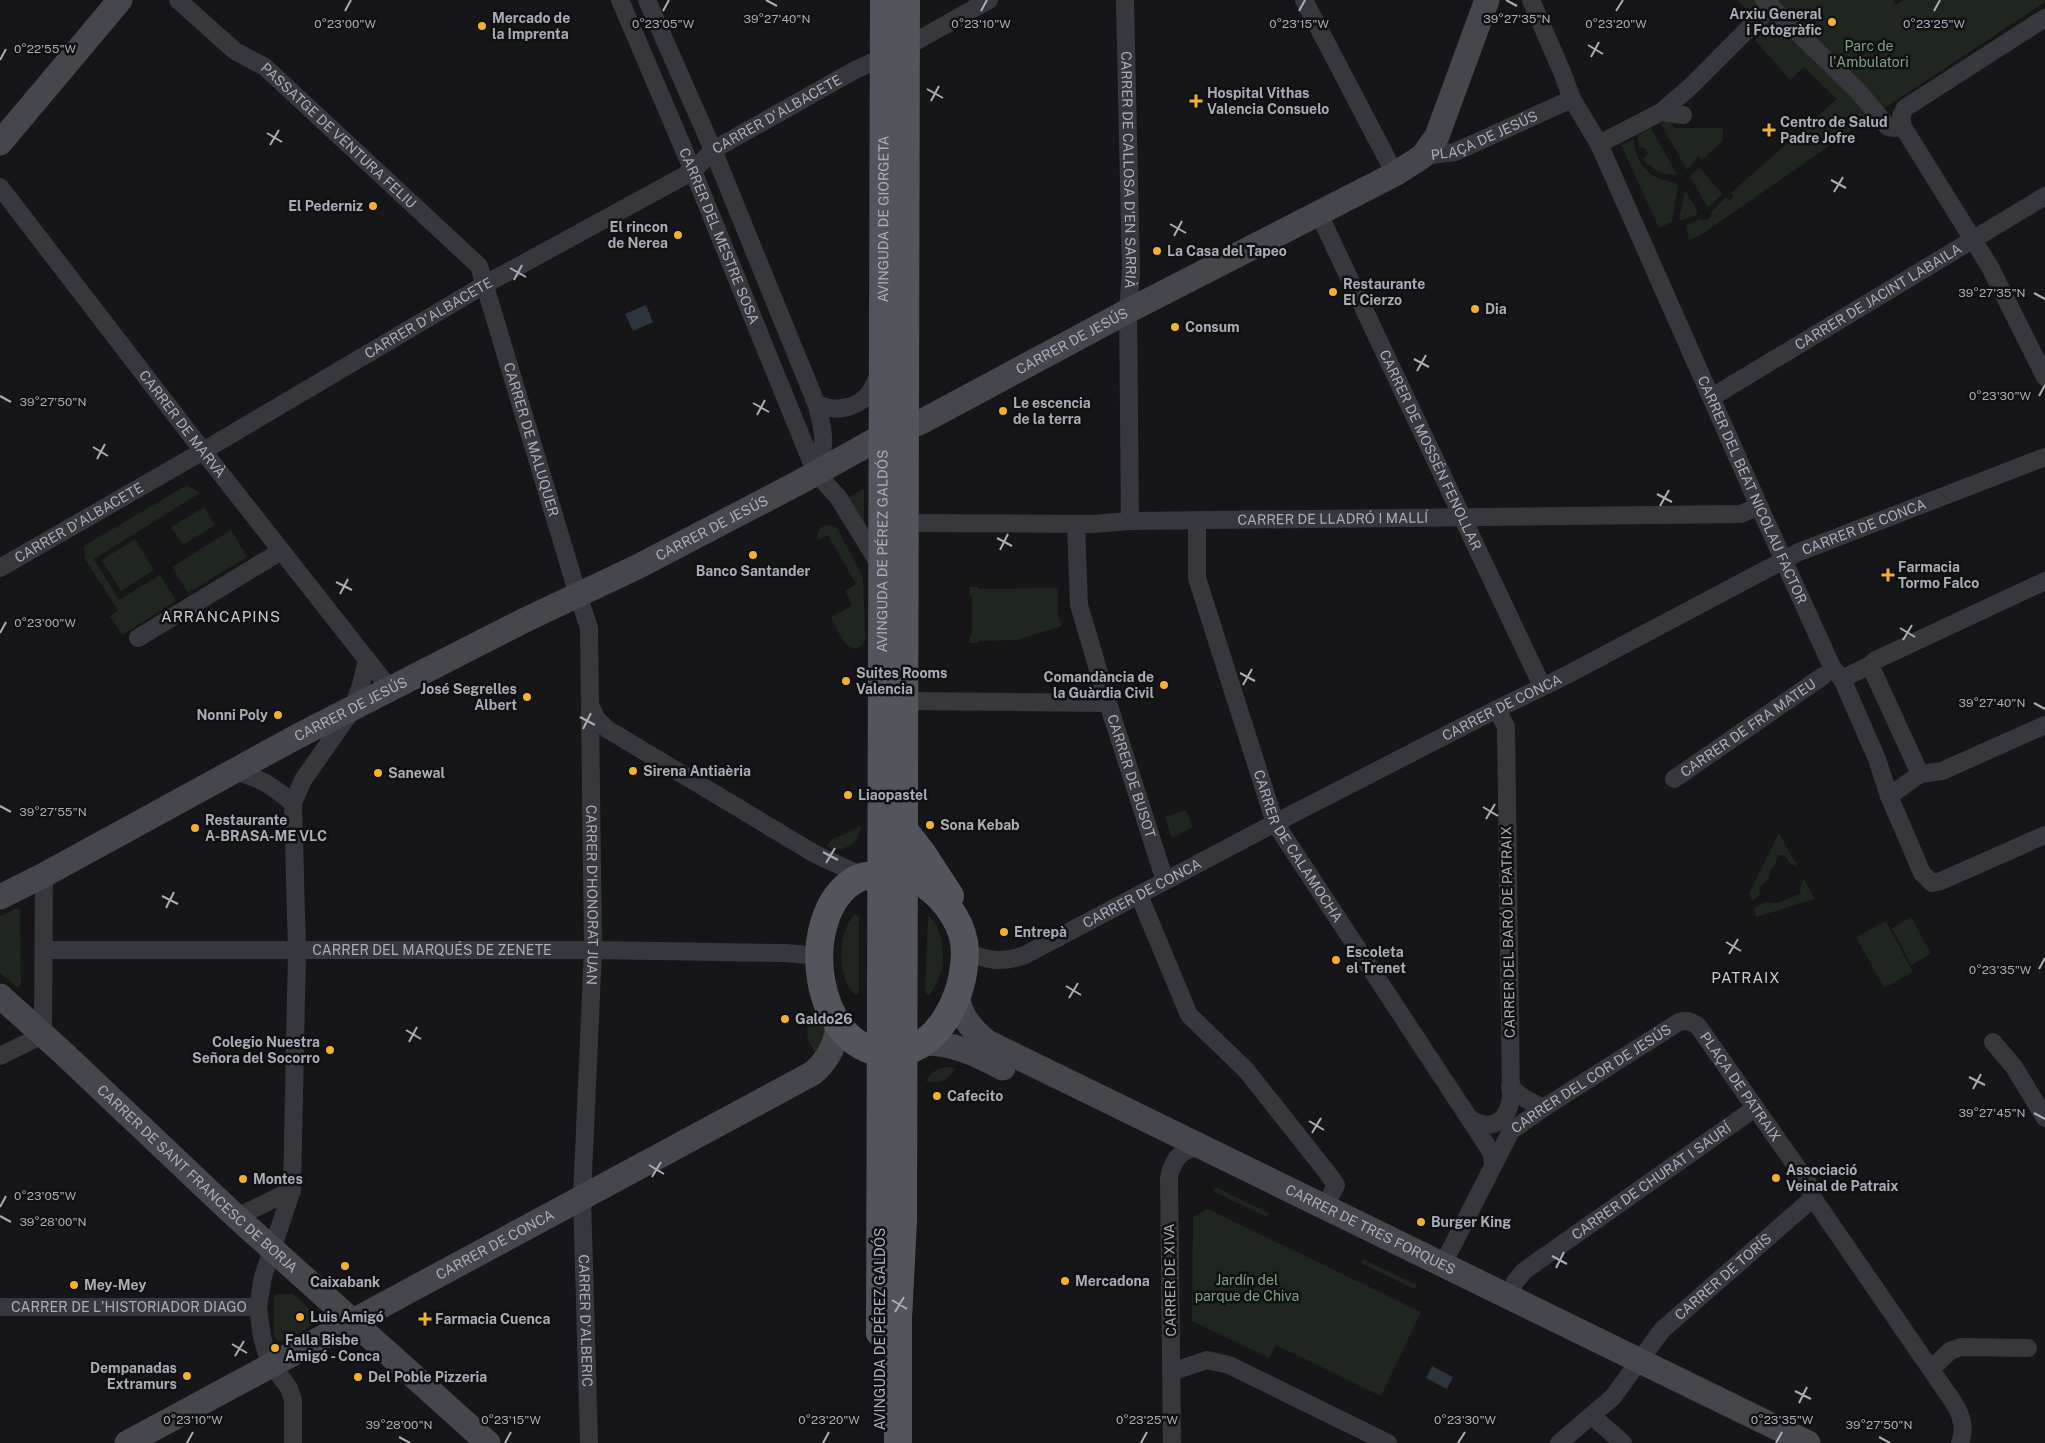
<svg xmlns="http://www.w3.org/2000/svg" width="2045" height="1443" font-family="'Public Sans',sans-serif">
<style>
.green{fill:#1e261f}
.water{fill:#2c353c}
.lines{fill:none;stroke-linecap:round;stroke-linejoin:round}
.street{stroke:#37383d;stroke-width:18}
.secondary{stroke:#45474d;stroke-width:25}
.primary{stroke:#53555c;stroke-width:28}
.ticks{fill:none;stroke:#a8adb8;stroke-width:2}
.poi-dot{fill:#f2b134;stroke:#111113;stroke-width:2}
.labels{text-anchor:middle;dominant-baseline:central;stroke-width:5;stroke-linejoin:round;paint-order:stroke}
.poi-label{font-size:14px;font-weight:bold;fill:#a8adb8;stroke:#111113;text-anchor:start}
.park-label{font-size:14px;fill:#7fa381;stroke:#111113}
.street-label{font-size:14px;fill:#a8adb8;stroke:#111113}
.neighbourhood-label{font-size:15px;letter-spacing:1px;fill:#c9ccd4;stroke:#111113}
.ticks-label{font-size:12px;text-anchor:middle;fill:#a8adb8;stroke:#111113;stroke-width:5;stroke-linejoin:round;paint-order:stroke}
</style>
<rect width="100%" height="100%" fill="#161618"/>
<path class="green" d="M1737 0H1893L1896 5 1903 0H2045V2L1862 123 1701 235 1689 240 1686 225 1700 219 1705 220 1710 218 1712 211 1726 197 1730 201 1734 197 1731 193 1837 99 1804 67 1790 80 1755 40 1766 29Z
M1668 120 1675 128H1723V140L1702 160 1698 156 1687 170 1661 124Z
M1651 128 1677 175 1661 173 1643 161 1648 153 1645 148 1639 147 1637 136Z
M1633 139C1636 157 1642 172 1660 179 1667 181 1673 181 1678 186L1672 222 1659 228 1621 145Z
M1699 167 1722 194 1709 207 1706 205 1690 176Z
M1685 190 1697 210V215L1679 221Z
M187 485 200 493 94 559 119 600 160 575 176 601 122 635 110 616 118 611 85 559 84 546Z
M864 489V530L845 499Z
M204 507 215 525 183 545 171 527Z
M826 525 834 526 838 530 863 577 865 639 863 645 856 649C843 647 837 628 831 617L852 606 846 591 856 584 828 535 818 540C816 533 819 528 826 525Z
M231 530 247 557 188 593 172 567Z
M135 539 154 570 121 591 102 560Z
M970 587H978V589L1058 588V616L1062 626 1017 640 978 641V643H970V635H972V596L970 595Z
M1186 810 1193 827 1172 838 1165 817Z
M861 826C860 841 849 849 835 850L826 846 833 839Z
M1779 833 1798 867 1791 864 1784 855H1778L1775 864 1770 870 1769 878 1760 887 1759 896 1752 901 1749 893Z
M1804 879 1815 899 1756 917 1754 909 1764 902 1778 903 1800 894 1801 884Z
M17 908 20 910 21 985 18 988 0 973V916Z
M855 914 859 916V993L856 996C836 979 837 932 855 914Z
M928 916C942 925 945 953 942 969 939 978 935 987 930 995H928L925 991Z
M1911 917 1931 954 1911 965 1892 928Z
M1886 921 1913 972 1884 988 1856 937Z
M821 1012C827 1030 825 1037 815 1053L808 1040 806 1017Z
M949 1067 955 1068C949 1081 939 1085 926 1081 931 1072 938 1067 949 1067Z
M1215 1187 1269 1213 1267 1217 1213 1191Z
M1208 1209 1421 1312 1381 1396 1276 1345 1269 1358 1192 1321 1193 1217Z
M1363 1259 1417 1285 1415 1289 1361 1263Z
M277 1294H293L314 1313 316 1317C314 1328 287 1343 277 1341L274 1336V1297Z"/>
<path class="water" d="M646 305 653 322 633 331 625 314Z
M1432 1366 1453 1377 1447 1389 1426 1378Z"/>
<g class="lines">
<g class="street">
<path id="s1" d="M178 0 235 51 265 67 479 266 578 595 589 628 593 950 582 1197 589 1443"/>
<path id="s2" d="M620 0 693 171 816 473 838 497 881 567"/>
<path d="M647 0 713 150 816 403C824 430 827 446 816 473"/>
<path id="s3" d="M1125 0 1131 273 1128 311 1130 521"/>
<path d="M1304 0 1395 174"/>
<path id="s4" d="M1531 0 1562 72 1572 99 1599 144 1759 506 1832 667 1842 679 1877 759 1889 796 1922 873 1932 883 1941 881 2045 835"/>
<path d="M1764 0 1858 91 1888 127 1895 128 1902 125"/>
<path d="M2045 18 1905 108 1901 116 1903 127 1990 267 2045 377"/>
<path d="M1661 112 1690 87 1771 6"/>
<path d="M1599 144 1661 112 1683 115"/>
<path id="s5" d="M1423 156 1455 152 1572 99"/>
<path id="s6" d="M0 187 203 451 390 689"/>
<path id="s7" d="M1319 214 1542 686"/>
<path id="s8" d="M1712 397 2045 196"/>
<path d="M816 403C832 413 855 409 868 395 873 389 876 380 880 373"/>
<path id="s9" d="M1197 520V578L1275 823 1488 1147 1492 1154 1493 1164"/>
<path id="s10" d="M904 523 1093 524 1130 521 1741 514 1759 506"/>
<path id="s11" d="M1076 524 1079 605 1108 703 1165 881"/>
<path id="s12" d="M0 568 203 451 484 285 693 171 713 150 855 70 906 47 989 0"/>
<path d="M138 638 281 551"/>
<path d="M1870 665 1920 774"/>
<path d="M1842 679 1870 665 1876 660 2045 581"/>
<path d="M904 701 1108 703"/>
<path d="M590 705 596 718 607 729 815 854 862 876"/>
<path d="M233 771C261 778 271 785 293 803L297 951 292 1190 263 1277 258 1307 262 1337 266 1351 272 1365 289 1388 293 1400V1443"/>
<path id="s13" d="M1674 779 1823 676"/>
<path d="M1889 796 1920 774 1942 771 2045 725"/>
<path d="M293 803 303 780 352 710 361 685 367 659"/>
<path d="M1139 895 1189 1015 1246 1070 1326 1171 1336 1185 1325 1207"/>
<path id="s14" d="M44 950H593L786 953 819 956"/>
<path id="s15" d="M965 952C989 960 1000 964 1025 955L1275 823 1497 709 1563 677 1799 552 2045 457"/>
<path d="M1993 1042 2014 1067 2045 1118"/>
<path d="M0 1056 43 1035 44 875"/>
<path d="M1510 1087C1520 1096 1531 1104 1545 1107"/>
<path d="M1469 1118C1491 1132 1507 1123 1511 1098L1506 727 1497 709"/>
<path d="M237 1217 292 1190"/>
<path id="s16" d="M1443 1264 1511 1131 1545 1107 1679 1022C1687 1020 1691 1021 1698 1026L1808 1183 1813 1198 1954 1403C1962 1416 1966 1429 1960 1443"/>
<path id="s17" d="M1509 1297 1515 1282 1524 1271 1755 1108"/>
<path id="s18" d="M0 1307H258"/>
<path d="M1932 1368 1950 1351 1961 1347 2028 1348"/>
<path d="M1171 1372 1207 1360 1229 1365 1388 1443"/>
<path d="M1592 1416 1623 1443"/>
<path d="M1172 1443 1169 1177C1173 1158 1185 1144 1205 1150"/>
<path id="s19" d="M1559 1443 1613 1397 1662 1330 1813 1198"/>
</g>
<g class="secondary">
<path d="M0 143 120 0"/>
<path id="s20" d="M0 897 44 875 298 736 523 621 639 566 798 483 881 437 921 422 1128 311 1395 174 1423 156 1437 136 1487 0"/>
<path id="s21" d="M957 993C958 1013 972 1030 987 1042L1808 1443"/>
<path id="s22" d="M0 996 60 1050 230 1211 488 1443"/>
<path d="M923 1043C952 1042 977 1055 1003 1068"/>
<path id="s23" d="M127 1443 813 1073C828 1060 836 1045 838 1025"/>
</g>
<g class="primary">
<path d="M904 830 922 853 950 896"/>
<path d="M880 875C893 874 906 875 917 880 939 891 960 918 964 942 970 983 943 1050 895 1053 812 1058 795 915 855 880 862 875 872 876 880 875Z"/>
<path id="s24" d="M880 1333 884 0"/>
<path d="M898 1443V1319L903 1220 906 0"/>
</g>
</g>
<path class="ticks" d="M766 0 777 6M1506 0 1517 6M345 11 351 0M663 11 669 0M981 11 987 0M1299 11 1305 0M1616 11 1623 0M1934 11 1940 0M1588 45 1603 54M1591 57 1599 42M0 60 6 49M927 89 943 98M931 101 939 86M267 133 282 142M270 145 279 130M1831 180 1846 188M1834 192 1843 177M1170 224 1186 233M1174 236 1182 221M510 268 526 277M514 280 522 265M2034 293 2045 299M1414 359 1429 367M1417 371 1426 355M0 396 11 402M2039 396 2045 385M753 403 769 412M757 415 765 400M93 447 108 456M97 459 105 444M1657 494 1672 502M1660 506 1669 490M997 538 1012 546M1000 550 1008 534M336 582 352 590M340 594 348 579M1900 628 1915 637M0 633 6 622M1903 640 1912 625M1240 673 1255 681M1243 685 1252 669M2034 703 2045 709M580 717 595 725M583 729 591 713M0 806 11 812M1483 807 1498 816M1486 819 1495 804M823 852 838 860M826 863 835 848M162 896 178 904M166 908 174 892M1726 942 1741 951M1729 954 1738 939M2039 969 2045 958M1066 986 1081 995M1069 998 1078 983M406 1030 421 1039M409 1042 417 1027M1969 1077 1985 1085M1973 1089 1981 1074M2034 1113 2045 1119M1309 1121 1324 1130M1312 1133 1321 1118M649 1165 664 1174M652 1177 661 1162M0 1207 6 1196M0 1216 11 1222M1552 1256 1567 1264M1556 1268 1564 1252M892 1300 907 1309M895 1312 904 1297M232 1344 247 1353M235 1356 244 1341M1795 1391 1811 1399M1799 1403 1807 1387M399 1437 410 1443M1879 1437 1890 1443M187 1443 193 1432M505 1443 511 1432M823 1443 829 1432M1141 1443 1147 1432M1458 1443 1465 1432M1776 1443 1782 1432"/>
<g class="poi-dot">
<circle cx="1832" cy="22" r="5"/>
<circle cx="482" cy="26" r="5"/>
<path d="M1193.5 93.5h5v5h5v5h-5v5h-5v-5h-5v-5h5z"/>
<path d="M1766.5 122.5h5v5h5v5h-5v5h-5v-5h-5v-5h5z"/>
<circle cx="373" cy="206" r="5"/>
<circle cx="678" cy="235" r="5"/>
<circle cx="1157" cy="251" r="5"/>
<circle cx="1333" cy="292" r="5"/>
<circle cx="1475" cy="309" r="5"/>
<circle cx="1175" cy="327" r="5"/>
<circle cx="1003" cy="411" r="5"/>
<circle cx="753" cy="555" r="5"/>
<path d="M1885.5 567.5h5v5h5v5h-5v5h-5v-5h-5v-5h5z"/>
<circle cx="846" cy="681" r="5"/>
<circle cx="1164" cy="685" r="5"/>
<circle cx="527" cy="697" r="5"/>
<circle cx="278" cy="715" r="5"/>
<circle cx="633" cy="771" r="5"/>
<circle cx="378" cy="773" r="5"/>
<circle cx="848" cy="795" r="5"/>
<circle cx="930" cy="825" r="5"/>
<circle cx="195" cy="828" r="5"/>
<circle cx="1004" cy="932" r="5"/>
<circle cx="1336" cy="960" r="5"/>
<circle cx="785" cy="1019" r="5"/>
<circle cx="330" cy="1050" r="5"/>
<circle cx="937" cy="1096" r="5"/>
<circle cx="1776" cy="1178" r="5"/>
<circle cx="243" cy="1179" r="5"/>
<circle cx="1421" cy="1222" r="5"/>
<circle cx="345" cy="1266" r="5"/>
<circle cx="1065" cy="1281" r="5"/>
<circle cx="74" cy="1285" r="5"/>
<circle cx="300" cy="1317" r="5"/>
<path d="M422.5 1311.5h5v5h5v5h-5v5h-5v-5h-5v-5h5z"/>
<circle cx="275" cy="1348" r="5"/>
<circle cx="187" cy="1376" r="5"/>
<circle cx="358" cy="1377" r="5"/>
</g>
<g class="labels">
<g class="poi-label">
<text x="1822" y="14" text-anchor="end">Arxiu General<tspan x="1822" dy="16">i Fotogràfic</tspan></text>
<text x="492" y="18">Mercado de<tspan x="492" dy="16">la Imprenta</tspan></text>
<text x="1207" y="93">Hospital Vithas<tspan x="1207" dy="16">Valencia Consuelo</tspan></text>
<text x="1780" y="122">Centro de Salud<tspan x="1780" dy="16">Padre Jofre</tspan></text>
<text x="363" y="206" text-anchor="end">El Pederniz</text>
<text x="668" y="227" text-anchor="end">El rincon<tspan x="668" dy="16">de Nerea</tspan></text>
<text x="1167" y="251">La Casa del Tapeo</text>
<text x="1343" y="284">Restaurante<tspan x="1343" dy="16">El Cierzo</tspan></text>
<text x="1485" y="309">Dia</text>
<text x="1185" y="327">Consum</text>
<text x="1013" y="403">Le escencia<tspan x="1013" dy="16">de la terra</tspan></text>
<text x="1898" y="567">Farmacia<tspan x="1898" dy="16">Tormo Falco</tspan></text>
<text x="753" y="571" text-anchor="middle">Banco Santander</text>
<text x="856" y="673">Suites Rooms<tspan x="856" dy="16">Valencia</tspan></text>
<text x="1154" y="677" text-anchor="end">Comandància de<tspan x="1154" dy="16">la Guàrdia Civil</tspan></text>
<text x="517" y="689" text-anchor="end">José Segrelles<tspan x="517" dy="16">Albert</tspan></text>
<text x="268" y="715" text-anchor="end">Nonni Poly</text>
<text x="643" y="771">Sirena Antiaèria</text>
<text x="388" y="773">Sanewal</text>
<text x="858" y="795">Liaopastel</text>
<text x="205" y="820">Restaurante<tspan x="205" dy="16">A-BRASA-ME VLC</tspan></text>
<text x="940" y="825">Sona Kebab</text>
<text x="1014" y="932">Entrepà</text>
<text x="1346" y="952">Escoleta<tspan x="1346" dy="16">el Trenet</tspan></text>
<text x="795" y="1019">Galdo26</text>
<text x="320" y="1042" text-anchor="end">Colegio Nuestra<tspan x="320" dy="16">Señora del Socorro</tspan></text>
<text x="947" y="1096">Cafecito</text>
<text x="1786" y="1170">Associació<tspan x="1786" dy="16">Veinal de Patraix</tspan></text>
<text x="253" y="1179">Montes</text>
<text x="1431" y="1222">Burger King</text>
<text x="1075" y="1281">Mercadona</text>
<text x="345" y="1282" text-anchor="middle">Caixabank</text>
<text x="84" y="1285">Mey-Mey</text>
<text x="310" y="1317">Luis Amigó</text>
<text x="435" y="1319">Farmacia Cuenca</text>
<text x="285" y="1340">Falla Bisbe<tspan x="285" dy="16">Amigó - Conca</tspan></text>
<text x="177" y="1368" text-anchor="end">Dempanadas<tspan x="177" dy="16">Extramurs</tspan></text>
<text x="368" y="1377">Del Poble Pizzeria</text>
</g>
<g class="park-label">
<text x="1869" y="46">Parc de<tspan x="1869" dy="16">l'Ambulatori</tspan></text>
<text x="1247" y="1280">Jardín del<tspan x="1247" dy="16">parque de Chiva</tspan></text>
</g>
<g class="street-label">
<text stroke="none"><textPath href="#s12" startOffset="901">CARRER D'ALBACETE</textPath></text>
<text stroke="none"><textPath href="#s5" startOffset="65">PLAÇA DE JESÚS</textPath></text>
<text stroke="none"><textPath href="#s1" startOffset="211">PASSATGE DE VENTURA FELIU</textPath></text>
<text stroke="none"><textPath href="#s3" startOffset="170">CARRER DE CALLOSA D'EN SARRIÀ</textPath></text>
<text stroke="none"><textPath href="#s24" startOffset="1114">AVINGUDA DE GIORGETA</textPath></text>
<text stroke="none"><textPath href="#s2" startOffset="256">CARRER DEL MESTRE SOSA</textPath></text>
<text stroke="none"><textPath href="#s8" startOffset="194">CARRER DE JACINT LABAILA</textPath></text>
<text stroke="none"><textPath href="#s12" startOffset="496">CARRER D'ALBACETE</textPath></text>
<text stroke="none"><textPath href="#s20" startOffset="1208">CARRER DE JESÚS</textPath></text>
<text stroke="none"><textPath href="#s6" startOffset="299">CARRER DE MARVÀ</textPath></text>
<text stroke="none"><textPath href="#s1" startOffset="584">CARRER DE MALUQUER</textPath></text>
<text stroke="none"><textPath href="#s7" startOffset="261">CARRER DE MOSSÉN FENOLLAR</textPath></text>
<text stroke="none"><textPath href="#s4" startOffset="538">CARRER DEL BEAT NICOLAU FACTOR</textPath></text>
<text stroke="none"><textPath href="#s10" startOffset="429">CARRER DE LLADRÓ I MALLÍ</textPath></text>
<text stroke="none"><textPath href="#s12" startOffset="91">CARRER D'ALBACETE</textPath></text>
<text stroke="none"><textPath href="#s20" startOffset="802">CARRER DE JESÚS</textPath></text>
<text stroke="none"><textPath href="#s15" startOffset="1004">CARRER DE CONCA</textPath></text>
<text stroke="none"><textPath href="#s24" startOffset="782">AVINGUDA DE PÉREZ GALDÓS</textPath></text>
<text stroke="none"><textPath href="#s15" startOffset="599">CARRER DE CONCA</textPath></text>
<text stroke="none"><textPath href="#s20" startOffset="398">CARRER DE JESÚS</textPath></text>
<text stroke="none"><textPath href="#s13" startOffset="90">CARRER DE FRA MATEU</textPath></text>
<text stroke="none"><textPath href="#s11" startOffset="260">CARRER DE BUSOT</textPath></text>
<text stroke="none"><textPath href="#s9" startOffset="346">CARRER DE CALAMOCHA</textPath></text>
<text stroke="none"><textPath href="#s15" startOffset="194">CARRER DE CONCA</textPath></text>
<text stroke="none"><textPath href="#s1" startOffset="1048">CARRER D'HONORAT JUAN</textPath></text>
<text transform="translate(1508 932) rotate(-91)">CARRER DEL BARÓ DE PATRAIX</text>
<text stroke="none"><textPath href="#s14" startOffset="388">CARRER DEL MARQUÉS DE ZENETE</textPath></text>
<text stroke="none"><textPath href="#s16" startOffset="245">CARRER DEL COR DE JESÚS</textPath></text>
<text stroke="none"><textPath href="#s16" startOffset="444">PLAÇA DE PATRAIX</textPath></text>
<text stroke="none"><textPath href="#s22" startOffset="269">CARRER DE SANT FRANCESC DE BORJA</textPath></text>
<text stroke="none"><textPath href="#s17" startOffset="186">CARRER DE CHURAT I SAURÍ</textPath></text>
<text stroke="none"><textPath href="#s21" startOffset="486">CARRER DE TRES FORQUES</textPath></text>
<text stroke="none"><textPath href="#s23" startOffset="418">CARRER DE CONCA</textPath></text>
<text stroke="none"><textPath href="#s19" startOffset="235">CARRER DE TORÍS</textPath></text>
<text transform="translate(1170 1280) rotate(-91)">CARRER DE XIVA</text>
<text stroke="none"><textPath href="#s18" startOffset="129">CARRER DE L'HISTORIADOR DIAGO</textPath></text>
<text stroke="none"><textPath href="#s1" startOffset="1474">CARRER D'ALBERIC</textPath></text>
<text transform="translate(880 1329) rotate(-90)">AVINGUDA DE PÉREZ GALDÓS</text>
</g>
<g class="neighbourhood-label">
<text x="221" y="616">ARRANCAPINS</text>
<text x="1746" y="977">PATRAIX</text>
</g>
</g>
<g class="ticks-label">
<text x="777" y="23">39°27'40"N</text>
<text x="1517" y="23">39°27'35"N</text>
<text x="345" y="28">0°23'00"W</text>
<text x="663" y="28">0°23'05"W</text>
<text x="981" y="28">0°23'10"W</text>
<text x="1299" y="28">0°23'15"W</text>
<text x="1616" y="28">0°23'20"W</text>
<text x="1934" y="28">0°23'25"W</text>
<text x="45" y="53">0°22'55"W</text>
<text x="1992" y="297">39°27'35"N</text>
<text x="2000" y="400">0°23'30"W</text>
<text x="53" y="406">39°27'50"N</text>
<text x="45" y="627">0°23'00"W</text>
<text x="1992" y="707">39°27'40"N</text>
<text x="53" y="816">39°27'55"N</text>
<text x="2000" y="974">0°23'35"W</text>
<text x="1992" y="1117">39°27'45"N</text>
<text x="45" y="1200">0°23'05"W</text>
<text x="53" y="1226">39°28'00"N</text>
<text x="193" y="1424">0°23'10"W</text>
<text x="511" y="1424">0°23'15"W</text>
<text x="829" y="1424">0°23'20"W</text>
<text x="1147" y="1424">0°23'25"W</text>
<text x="1465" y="1424">0°23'30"W</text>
<text x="1782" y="1424">0°23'35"W</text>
<text x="399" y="1429">39°28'00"N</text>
<text x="1879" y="1429">39°27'50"N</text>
</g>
</svg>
